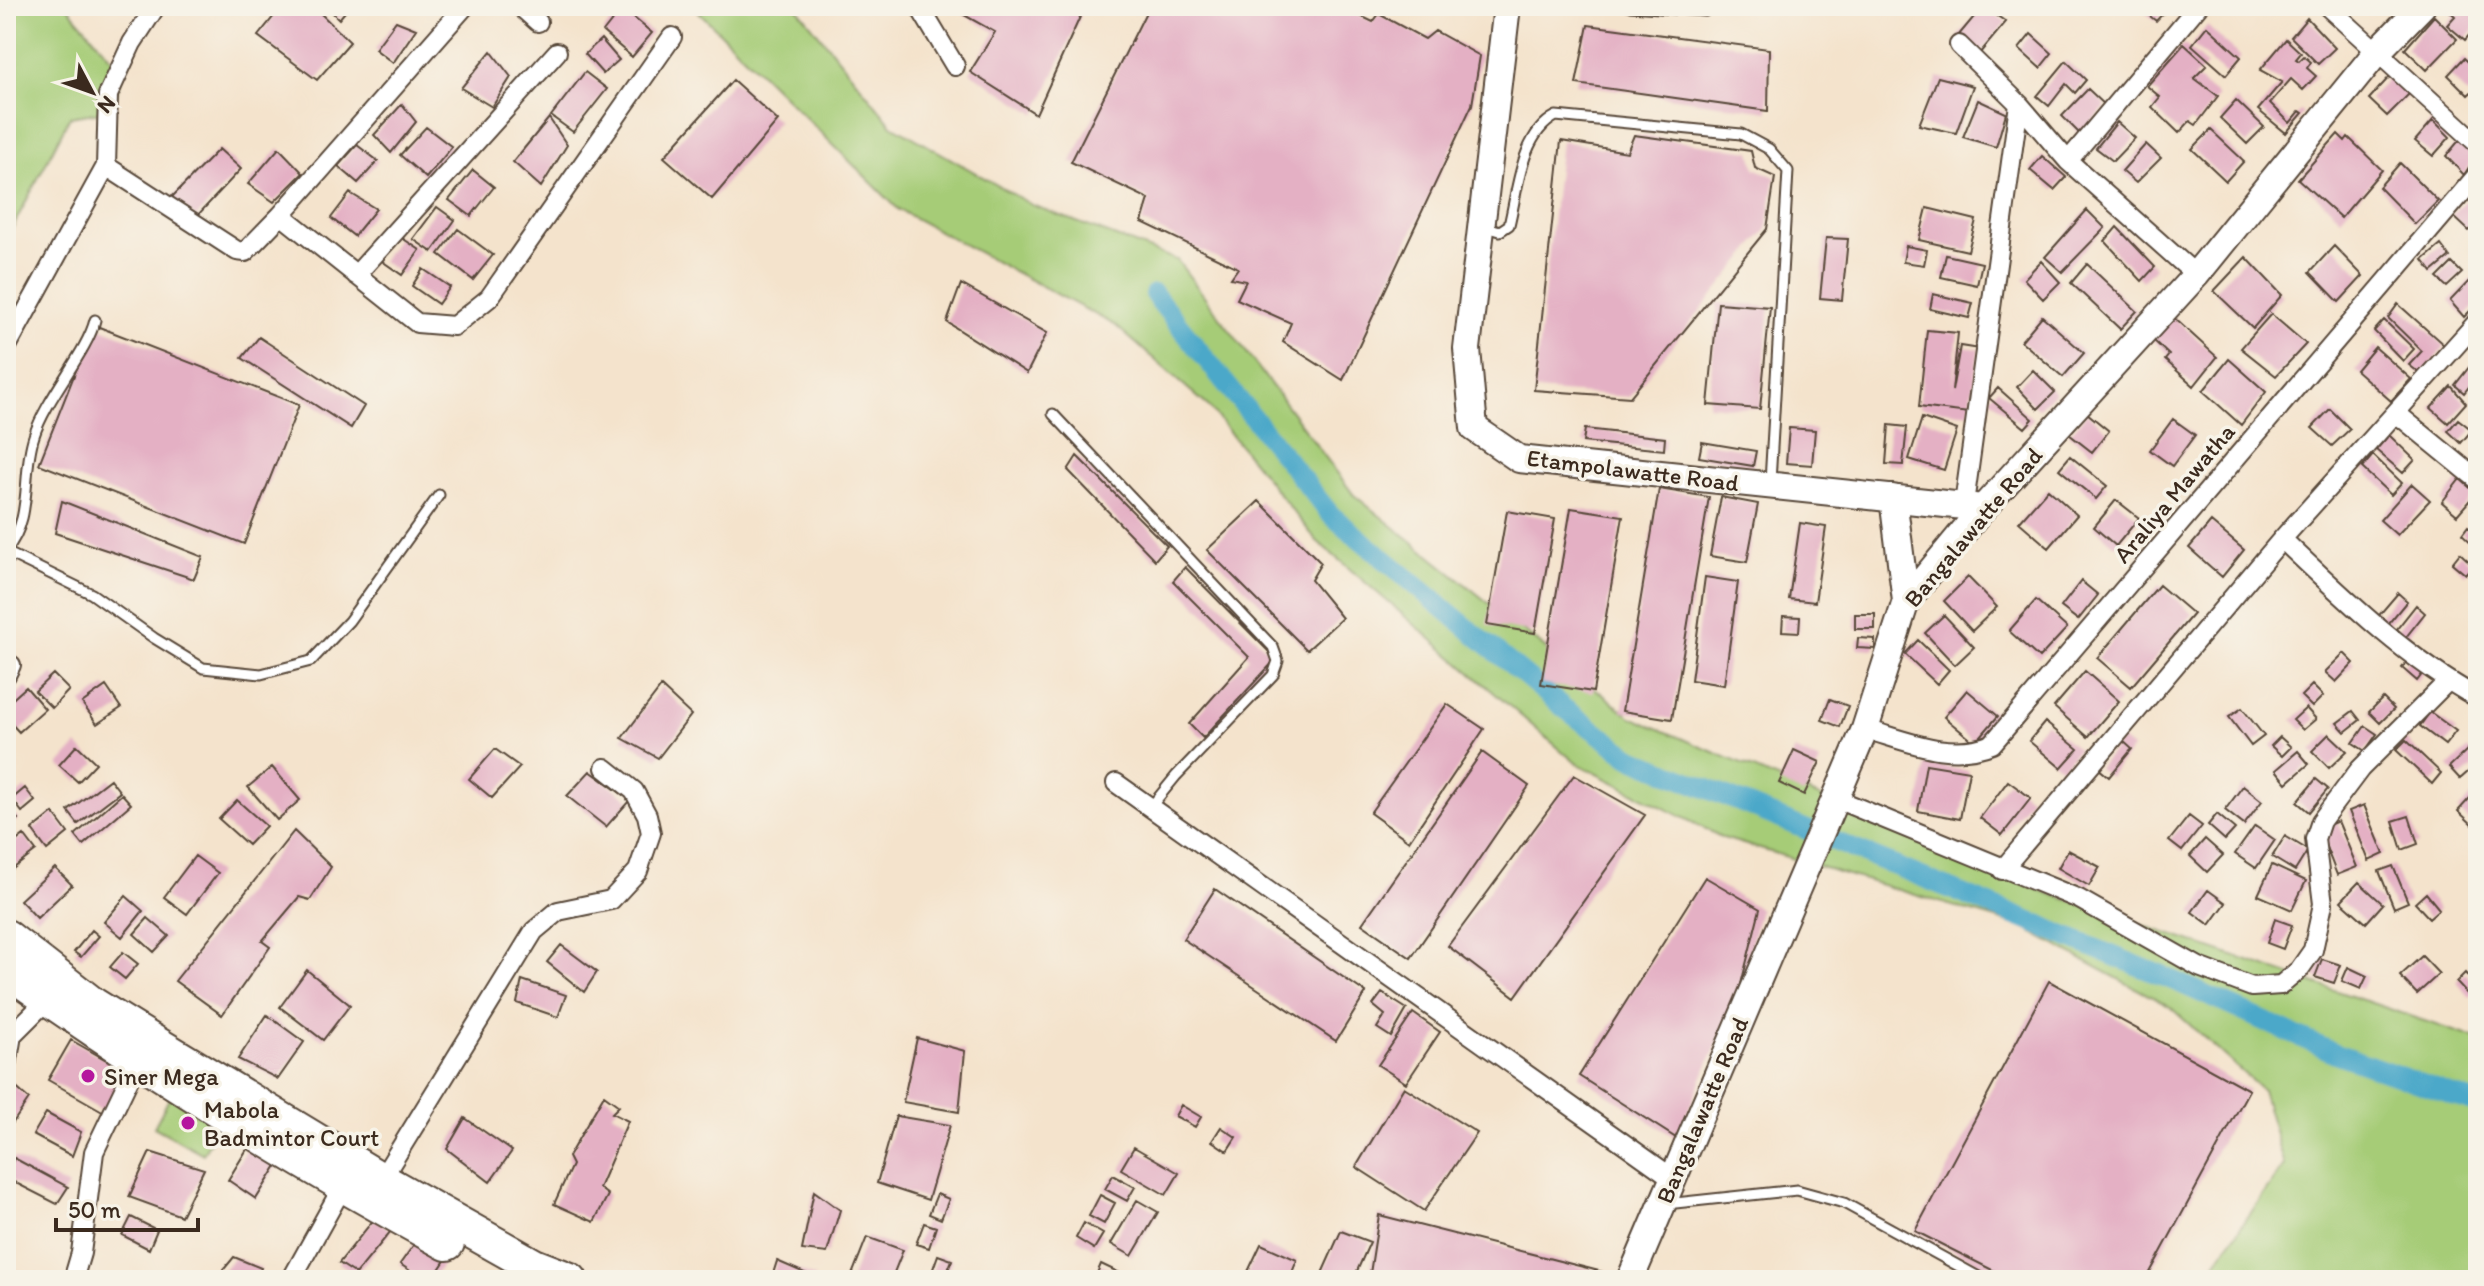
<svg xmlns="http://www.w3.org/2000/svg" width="2484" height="1286" font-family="Itim,sans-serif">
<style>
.green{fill:#a6cc77;stroke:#707b4a;stroke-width:2}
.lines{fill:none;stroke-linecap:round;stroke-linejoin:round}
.canal{stroke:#4ba8c9;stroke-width:20}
.building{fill:#e4b0c4}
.lane-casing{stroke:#574638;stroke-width:13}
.street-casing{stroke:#574638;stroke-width:22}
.secondary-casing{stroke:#574638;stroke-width:30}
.highway-casing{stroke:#574638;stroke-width:38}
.lane{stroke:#fff;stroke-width:9}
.street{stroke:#fff;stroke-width:18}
.secondary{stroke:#fff;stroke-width:26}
.highway{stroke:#fff;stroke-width:34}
.poi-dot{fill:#b5179e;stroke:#f7f3e8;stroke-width:3}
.labels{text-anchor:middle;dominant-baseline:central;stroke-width:7;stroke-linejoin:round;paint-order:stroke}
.street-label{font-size:24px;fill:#3b2a1e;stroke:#f7f3e8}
.poi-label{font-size:24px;fill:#3b2a1e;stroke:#f7f3e8;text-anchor:start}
</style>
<rect width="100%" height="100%" fill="#f7f3e8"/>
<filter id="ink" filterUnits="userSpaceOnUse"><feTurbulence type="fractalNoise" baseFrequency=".0125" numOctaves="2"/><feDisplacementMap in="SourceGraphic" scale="16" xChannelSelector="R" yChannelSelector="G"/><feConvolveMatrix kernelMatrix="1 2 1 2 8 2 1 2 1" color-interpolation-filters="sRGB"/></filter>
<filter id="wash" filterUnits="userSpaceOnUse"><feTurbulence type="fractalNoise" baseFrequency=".006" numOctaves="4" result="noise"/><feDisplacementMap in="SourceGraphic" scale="32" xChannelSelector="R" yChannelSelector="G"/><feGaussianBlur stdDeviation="1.8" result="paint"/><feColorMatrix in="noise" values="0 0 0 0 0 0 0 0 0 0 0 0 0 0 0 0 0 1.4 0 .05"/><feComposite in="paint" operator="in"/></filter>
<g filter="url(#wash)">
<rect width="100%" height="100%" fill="#f4e3cc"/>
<path class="green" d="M6 6H67L122 71 113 110 70 117 6 240Z
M693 6H796L892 125 1032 205 1177 260 1354 495 1631 717 2039 890 2478 1039V1280H2204L2284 1165 2262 1090 2169 1006 2020 926 1723 838 1576 763 1317 541 1209 407 1115 325 899 210Z
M172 1093 222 1120 203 1154 154 1127Z"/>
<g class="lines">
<path class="canal" d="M1158 299 1154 294 1331 515 1564 708 1630 757 2177 982 2335 1053 2478 1104"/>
</g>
<g id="blocks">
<path class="building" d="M273 6H313L350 42 317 80 258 36 278 11Z
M326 6H350L339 19Z
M948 6H1085L1036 114 970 72 995 32Z
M1149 6H1340L1373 22 1379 14 1425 39 1435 31 1480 56 1472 105 1343 380 1283 342 1291 323 1237 299 1246 281 1231 278 1238 268 1142 222 1149 199 1071 162Z
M1983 6 2006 22 1979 54 1958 36Z
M2137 6H2170L2156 21Z
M2444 6H2473L2478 11V25L2465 40 2447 25 2455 16Z
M622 8 652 33 632 57 603 32Z
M2434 16 2457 39 2427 70 2405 49Z
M2307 18 2335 48 2318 64 2291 37Z
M396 21 416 29 393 63 375 49Z
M1588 25 1769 49 1768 111 1576 84Z
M2207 26 2241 57 2226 75 2192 45Z
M2031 34 2052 53 2040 68 2019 49Z
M601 39 619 60 603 74 585 54Z
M2286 39 2301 53 2296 59 2299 61 2304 56 2311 62 2307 68 2316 76 2303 90 2291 79 2270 103 2290 123 2300 111 2303 113 2286 133 2258 110 2282 82 2260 70Z
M2184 44 2207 65 2194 78 2218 96 2196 125 2190 121 2179 133 2152 107 2160 97 2147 86Z
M491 51 511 77 492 107 461 88Z
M2464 58 2478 71V86L2468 95 2448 75Z
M2066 61 2086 80 2075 93 2066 84 2049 106 2037 96Z
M585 72 607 89 573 132 551 116Z
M2393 73 2412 91 2387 116 2369 99Z
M1938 77 1973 86 1956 133 1919 125Z
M733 80 778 121 712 199 664 157Z
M2088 89 2106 106 2080 134 2062 116Z
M1978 100 2006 113 1996 147 1963 137Z
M2236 100 2264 127 2247 144 2220 118Z
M402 104 416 122 391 153 374 135Z
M549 118 567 145 541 187 513 162Z
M2433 120 2450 137 2433 156 2415 141Z
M2117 122 2135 138 2113 161 2096 148Z
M426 127 452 147 426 178 400 155Z
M2211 130 2244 161 2226 181 2192 149Z
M2338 134 2345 141 2348 137 2382 170 2341 218 2298 179Z
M1634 135 1751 151 1755 168 1775 177 1767 229 1630 397 1534 390 1561 141 1627 152Z
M2462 137 2478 153 2464 175 2446 156Z
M2146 144 2161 158 2136 183 2122 171Z
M357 145 378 161 358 183 338 166Z
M279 148 303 173 274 202 248 184Z
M219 149 241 169 196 217 171 198Z
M2042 156 2066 177 2054 190 2030 170Z
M2400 163 2438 201 2415 224 2379 187Z
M473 170 494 187 471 216 449 200Z
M350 193 376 209 354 236 331 218Z
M2471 195 2478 203V223L2469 231 2452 215Z
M437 207 455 220 432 252 413 239Z
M1927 208 1976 220 1968 251 1919 240Z
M2087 210 2105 228 2062 272 2045 257Z
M2117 227 2155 267 2142 281 2105 241Z
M458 229 493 255 473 280 439 254Z
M399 236 420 250 402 275 382 261Z
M1826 238 1848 239 1842 300 1820 298Z
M2441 245 2450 257 2432 272 2423 260Z
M1906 246 1927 250 1924 265 1903 262Z
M2334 246 2363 276 2339 302 2310 272Z
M1946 255 1982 263 1977 285 1941 277Z
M2246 257 2282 295 2253 328 2214 291Z
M2041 261 2060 282 2043 299 2024 279Z
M2452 263 2462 273 2447 287 2437 278Z
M2087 264 2137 311 2120 329 2071 283Z
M423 269 450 287 438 304 412 286Z
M2474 276 2478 280V303L2464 317 2450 301Z
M961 284 1047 333 1027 373 947 322Z
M1933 294 1973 303 1969 318 1930 309Z
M1718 303 1770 307 1760 409 1708 405Z
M2398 304 2445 346 2422 375 2409 365 2422 351 2388 318Z
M2271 314 2306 344 2276 376 2241 348Z
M2042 316 2084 353 2063 377 2021 341Z
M2172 316 2217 357 2194 386 2165 360 2169 355 2153 340Z
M2384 320 2414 349 2403 361 2374 331Z
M94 325 299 405 244 544 39 464Z
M1927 330 1958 333 1952 391 1960 346 1979 349 1969 413 1919 407Z
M259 337 364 406 351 428 242 358Z
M2375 347 2411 379 2391 401 2356 370Z
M2229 359 2266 392 2241 425 2203 391Z
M2470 366 2478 375 2464 393 2455 385Z
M2033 370 2055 392 2038 409 2017 387Z
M2451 386 2466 403 2448 423 2431 408Z
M1998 388 2033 419 2025 428 1989 398Z
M2330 409 2350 429 2332 446 2312 428Z
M2087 413 2109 431 2092 452 2069 434Z
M1922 418 1957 430 1944 470 1909 459Z
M2173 419 2195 435 2172 466 2150 450Z
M2458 419 2472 430 2461 443 2448 431Z
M1889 425 1907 427 1903 465 1886 464Z
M1789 428 1815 430 1812 465 1786 463Z
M1585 429 1665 438 1664 450 1583 442Z
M2389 435 2415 460 2403 473 2376 450Z
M1702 442 1756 451 1753 466 1699 457Z
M2373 455 2402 483 2391 495 2362 468Z
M1077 456 1167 546 1155 560 1068 470Z
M2070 456 2107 486 2096 499 2059 469Z
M2460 479 2476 493 2457 515 2442 502Z
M2412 484 2430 500 2397 535 2380 520Z
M1659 489 1709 497 1672 719 1622 711Z
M2048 489 2077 515 2049 548 2019 522Z
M1721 497 1758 504 1747 562 1710 556Z
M2116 500 2139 518 2116 546 2094 527Z
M62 501 203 557 194 579 55 533Z
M1259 501 1321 563 1311 580 1342 618 1307 650 1207 550Z
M1571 508 1623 516 1593 692 1541 684Z
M1507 511 1555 519 1535 633 1487 625Z
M2211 522 2244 550 2222 577 2189 548Z
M1800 523 1826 527 1815 602 1789 599Z
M2468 526 2478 535V549L2462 534Z
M2460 553 2473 565 2465 574 2452 563Z
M1185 567 1276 659 1203 738 1189 724 1249 657 1173 581Z
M1705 577 1738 582 1724 685 1691 680Z
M1968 577 1997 607 1972 631 1944 601Z
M2081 581 2098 595 2078 620 2061 607Z
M2159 585 2193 614 2131 687 2097 658Z
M2398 593 2407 601 2384 629 2374 621Z
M2036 600 2067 628 2039 658 2009 631Z
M2416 605 2425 613 2406 637 2397 629Z
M1855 614H1875V629H1855Z
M1944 615 1974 647 1955 665 1925 633Z
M1783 616 1800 617 1799 632 1782 631Z
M1858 638 1875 639V649L1857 648Z
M1918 640 1949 670 1937 684 1905 654Z
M2344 653 2354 663 2336 682 2325 672Z
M2411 657 2426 669 2417 681 2402 668Z
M2085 671 2119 701 2088 737 2054 707Z
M53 674 69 690 52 708 35 691Z
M2312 685 2323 696 2312 707 2301 696Z
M106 686 121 708 97 724 82 703Z
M26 687 45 709 19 732 6 718V705Z
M661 687 691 715 658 758 622 738Z
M1967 690 1998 716 1975 743 1944 717Z
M2383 698 2394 709 2380 723 2369 712Z
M1830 699 1848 706 1840 727 1822 720Z
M1447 704 1484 729 1409 841 1370 813Z
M2242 708 2264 736 2251 746 2229 717Z
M2306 708 2316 719 2303 730 2293 720Z
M2353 711 2360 720 2345 732 2337 723Z
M2430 712 2456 731 2445 745 2420 726Z
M2045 722 2078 749 2061 768 2029 741Z
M2365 726 2377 734 2365 751 2353 743Z
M2329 734 2347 751 2329 768 2312 751Z
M2280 737 2291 747 2282 756 2271 746Z
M2122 740 2132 749 2109 777 2098 768Z
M2406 740 2441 773 2432 784 2396 750Z
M77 745 96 763 78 782 59 765Z
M495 749 520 767 492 798 469 779Z
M2468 749 2478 763 2460 779 2449 767Z
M1794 750 1820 762 1804 795 1779 783Z
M2298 751 2309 764 2287 783 2276 770Z
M1482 752 1529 786 1411 958 1362 924Z
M1926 764 1969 771 1960 819 1918 811Z
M272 767 300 800 277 820 248 787Z
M590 771 630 800 606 827 567 796Z
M1574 775 1645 815 1515 997 1448 946Z
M110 779 120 792 78 824 68 811Z
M2316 779 2328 789 2309 812 2297 802Z
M2008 781 2031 798 2002 835 1980 818Z
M2243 786 2262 801 2244 825 2225 810Z
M25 788 35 801 22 812 12 799Z
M2478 789V819L2473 825 2458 811Z
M122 794 131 804 83 845 75 835Z
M237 800 266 826 248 845 219 819Z
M2364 805 2384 854 2369 861 2349 811Z
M6 806 18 819 6 830Z
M53 813 68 833 47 850 32 830Z
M2217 814 2235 829 2225 840 2208 825Z
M2189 816 2202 826 2182 851 2169 841Z
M2409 816 2418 844 2402 850 2393 821Z
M2338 821 2357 867 2337 875 2319 829Z
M2255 826 2275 840 2256 868 2235 854Z
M294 831 331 867 310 900 299 897 262 941 270 947 222 1015 175 981Z
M24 835 36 851 6 874V849Z
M2285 836 2308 850 2295 871 2272 857Z
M2205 839 2223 855 2207 872 2190 856Z
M2068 850 2100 867 2089 886 2058 868Z
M195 856 218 873 187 914 164 897Z
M2272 865 2306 881 2292 910 2258 895Z
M2393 866 2408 902 2394 908 2379 871Z
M55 868 72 885 37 918 20 900Z
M1705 877 1760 909 1738 996 1676 1138 1579 1076Z
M2359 882 2383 904 2366 923 2341 901Z
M1215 889 1366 993 1336 1041 1183 939Z
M2208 890 2226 903 2210 925 2192 912Z
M2426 893 2439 909 2429 918 2415 903Z
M126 896 143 911 122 937 104 922Z
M148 918 169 936 154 952 134 934Z
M2275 919 2292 925 2283 949 2267 943Z
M92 930 99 936 81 957 74 952Z
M561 945 597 972 584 992 547 962Z
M123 952 138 964 125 979 110 967Z
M2422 956 2439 974 2417 994 2400 976Z
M2322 959 2341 965 2334 983 2315 977Z
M2348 967 2367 976 2361 989 2342 981Z
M307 970 350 1005 323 1040 280 1007Z
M2465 973 2478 987 2470 997 2456 982Z
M522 980 566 995 558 1017 517 1003Z
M2049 981 2249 1090 2146 1280H2012L1915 1231Z
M1382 993 1407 1009 1391 1037 1377 1028 1385 1015 1373 1005Z
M1413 1013 1440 1032 1406 1083 1378 1065Z
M267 1015 304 1042 278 1079 238 1059Z
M917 1038 965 1051 959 1112 903 1102Z
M71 1040 129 1073 106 1113 48 1080Z
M13 1085 29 1099 8 1130 6 1092Z
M1404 1087 1477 1133 1424 1211 1356 1167Z
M604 1095 619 1106 612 1113 628 1121 599 1188 608 1195 594 1222 554 1204 572 1165 568 1157Z
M1181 1105 1201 1117 1195 1127 1175 1116Z
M46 1113 81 1132 72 1156 33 1135Z
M896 1116 950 1125 928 1200 877 1183Z
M465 1118 512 1151 490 1182 447 1149Z
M1221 1127 1236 1137 1227 1151 1212 1141Z
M249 1146 278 1164 256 1199 228 1180Z
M1134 1147 1179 1173 1166 1195 1121 1169Z
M150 1152 204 1169 181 1216 129 1197Z
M14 1158 68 1187 57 1204 6 1178Z
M1113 1175 1135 1187 1127 1201 1105 1189Z
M814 1191 840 1210 827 1253 802 1250Z
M937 1194 949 1199 941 1219 929 1214Z
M1100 1195 1115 1203 1104 1224 1089 1216Z
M1137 1200 1158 1212 1132 1256 1111 1244Z
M1379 1215 1607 1273V1280H1369Z
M131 1217 157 1230 149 1249 122 1235Z
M375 1218 391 1231 356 1274 339 1263Z
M924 1223 936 1227 929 1248 916 1244Z
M1084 1223 1103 1234 1094 1249 1076 1238Z
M1341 1231 1370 1242 1353 1280H1319Z
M420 1236 450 1253 432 1280H424L400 1264Z
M867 1237 903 1250 891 1280H850Z
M1261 1244 1297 1260 1289 1280H1244Z
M938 1255 952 1260 944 1280H929Z
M234 1257 261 1268 255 1280H215Z
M777 1261 814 1277 813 1280H771Z
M1101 1264 1120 1273 1118 1280H1094Z"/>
</g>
</g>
<g filter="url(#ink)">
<use href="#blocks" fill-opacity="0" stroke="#574638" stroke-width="2"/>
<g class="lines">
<g class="lane-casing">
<path id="lane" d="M1630 6 1705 11
M1483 226 1500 231 1509 225C1518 189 1521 134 1556 116L1741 134 1769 149 1788 171 1770 482
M1053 414 1273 647 1278 661 1273 675 1176 776 1149 809
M6 550C34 518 21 474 34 436 46 398 88 351 95 320
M6 552 92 594 154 638 203 668 261 674 311 661 349 621 439 495
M1666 1204 1797 1190 1844 1203 1984 1280"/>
</g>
<g class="street-casing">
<path id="street" d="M520 6 538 22
M919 6 955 66
M2327 6 2478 144
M1959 45 2019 104
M2068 161 2198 6
M106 166 237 251 245 252 281 215 417 323 454 326 489 298 672 37
M281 215 465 6
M356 275 557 52
M6 348 106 166 108 95 132 43 156 6
M2396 413 2478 480
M1964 504 2019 104 2068 161 2196 275
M2282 539C2343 597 2404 657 2478 698
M6 675 11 665
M1865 729C1907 741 1950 761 1992 744L2478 174
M1116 783 1674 1179
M1834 798 2079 899 2199 967 2252 987 2281 985 2299 970 2313 950 2323 904 2315 839 2321 821 2360 769 2448 681
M2002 870 2282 539 2478 321
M6 1071 12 1035 48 999
M381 1180 534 931 558 911 611 900 638 871 651 833 647 815 634 791 605 768
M73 1280 81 1253 94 1152 142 1052
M291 1280 343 1186"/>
</g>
<g class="secondary-casing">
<path id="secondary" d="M1507 6 1467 349 1474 428 1519 459 1983 508
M1893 498 1906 601
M1630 1280 1865 729 1906 601 1983 508 2196 275 2377 52 2422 6"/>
</g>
<g class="highway-casing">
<path id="highway" d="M6 937 93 1005 148 1039 381 1180 534 1266 570 1280
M6 969C148 1069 295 1160 447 1243"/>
</g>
<use href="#lane" class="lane"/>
<use href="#street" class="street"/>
<use href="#secondary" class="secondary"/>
<use href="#highway" class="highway"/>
</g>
</g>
<g class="poi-dot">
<circle cx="88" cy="1076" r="8"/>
<circle cx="188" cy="1123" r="8"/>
</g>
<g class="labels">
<g class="street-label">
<text transform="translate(1633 470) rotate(7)">Etampolawatte Road</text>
<text transform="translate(2174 493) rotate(-50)">Araliya Mawatha</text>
<text transform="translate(1973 527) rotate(-50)">Bangalawatte Road</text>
<text transform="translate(1702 1110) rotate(-67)">Bangalawatte Road</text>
</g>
<g class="poi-label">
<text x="104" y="1076">Siner Mega</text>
<text x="204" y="1109">Mabola<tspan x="204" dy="28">Badmintor Court</tspan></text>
</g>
</g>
<rect width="2484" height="1286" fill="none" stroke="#f7f3e8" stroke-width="32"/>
<g transform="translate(92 92) rotate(131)" stroke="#f7f3e8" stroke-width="6" paint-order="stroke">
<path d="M0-6L14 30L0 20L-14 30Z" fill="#3b2a1e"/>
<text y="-12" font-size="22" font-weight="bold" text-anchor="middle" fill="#3b2a1e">N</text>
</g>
<path d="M56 1218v12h142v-12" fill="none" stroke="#3b2a1e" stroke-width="4"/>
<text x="68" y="1218" font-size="24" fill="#3b2a1e" stroke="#f7f3e8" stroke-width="6" paint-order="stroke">50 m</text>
</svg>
